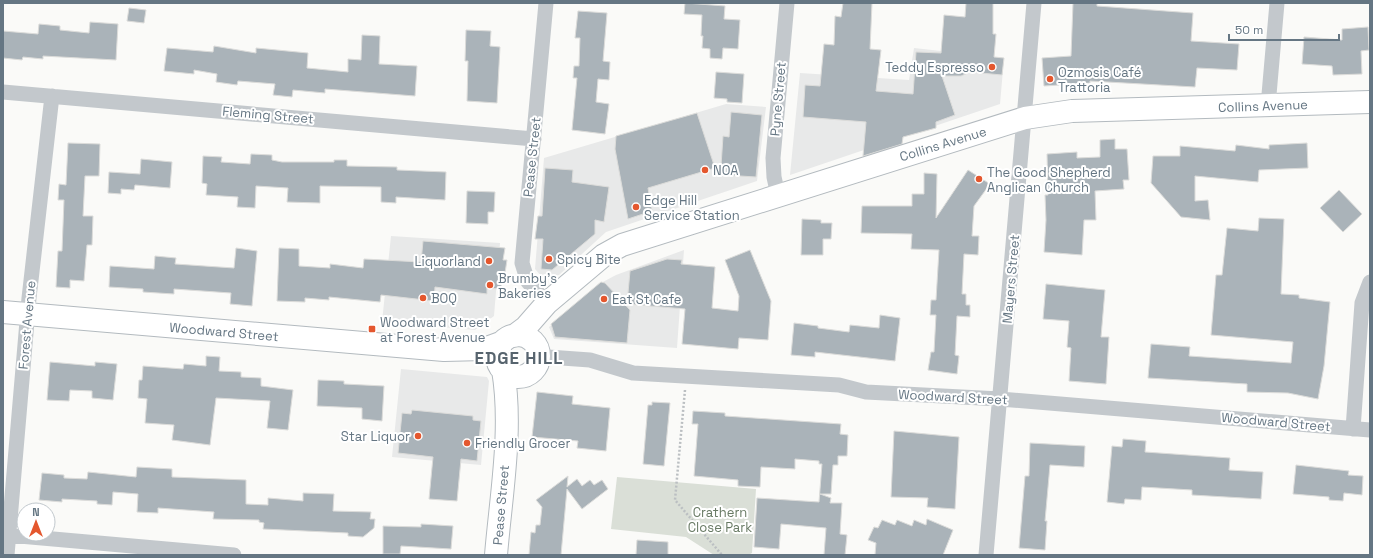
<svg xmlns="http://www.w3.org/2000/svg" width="1373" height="558" font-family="'Space Grotesk',sans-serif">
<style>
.built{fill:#e8e9e9}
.green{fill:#dadfd7}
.building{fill:#aab3b9;stroke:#dcdcda}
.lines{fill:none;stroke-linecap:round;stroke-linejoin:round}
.secondary-casing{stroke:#b3babf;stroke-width:24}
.path{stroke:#bbbfc2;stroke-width:2.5;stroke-dasharray:2 2;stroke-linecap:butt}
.street{stroke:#c3c8cc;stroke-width:15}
.secondary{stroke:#fff;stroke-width:22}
.poi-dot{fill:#e4572e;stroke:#fff;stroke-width:1.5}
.labels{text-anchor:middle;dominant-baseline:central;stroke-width:4;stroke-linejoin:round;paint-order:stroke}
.poi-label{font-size:13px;fill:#657683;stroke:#fff;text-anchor:start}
.street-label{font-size:13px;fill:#657683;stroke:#fff}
.park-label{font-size:13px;fill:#687a64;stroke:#fff}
.district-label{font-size:17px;font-weight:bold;letter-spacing:1px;fill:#57646e;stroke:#fff}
</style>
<rect width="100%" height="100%" fill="#fafaf8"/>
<path class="built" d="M914 48 1004 58 1000 104 790 175 800 73 909 80Z
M726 104 766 107 757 181 606 232 559 275 543 278 535 269 544 158Z
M391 236 500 243 494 316 475 330 382 322Z
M684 250 677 348 554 339 549 327 601 283 616 275Z
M401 369 487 377 489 381 481 465 392 457Z"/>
<path class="green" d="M617 477 756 489 752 553 748 555H714L686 537 611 529Z"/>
<path class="building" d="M685 3 725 6 724 19 740 20 738 49 723 48 722 59 710 58V49L702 48 703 36H701L702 15 684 14Z
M843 3H872L870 49 881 50 876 91 913 94 916 52 941 53 944 15 965 17 966 3H993V34H996L994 57 1004 58 1002 75 970 72 961 76H942L955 115 936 122V128L903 137 902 144 863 156 866 122 803 117 805 85 820 86 824 44 834 45 835 16 841 17Z
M1073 3H1097V6L1193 13 1191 41 1239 44 1237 70 1197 68 1195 87 1090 81V83L1044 86 1042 58 1071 56Z
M129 8 146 10 144 23 127 21Z
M578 11 607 13 603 61 610 62 609 80 598 79 596 102 609 104 605 134 572 130 577 78H573L574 66H579L580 38H575Z
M90 22 118 24 116 60 43 56V59L23 57 22 60 3 58V31L38 34 39 24 60 26V30L89 33Z
M1368 27 1369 50 1361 51 1362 74 1333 75 1332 66 1302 64 1304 37 1342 40V29Z
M466 30 491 31 490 46 500 47 497 103 467 101 468 61H465Z
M362 35 380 36 379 64 417 66 415 96 325 89V93L293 90 292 97 273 95 275 84 238 81 237 85 216 82 217 74 194 70V74L164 71 167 48 213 52 214 46 256 53V48L308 53 307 68 348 72V59L361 60Z
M716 72 744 74 742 103 727 102V99L714 98Z
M731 112 762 115 756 177 725 175 726 164 721 166 723 136 729 137Z
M697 113 715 168 648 188 652 211 628 219 615 149 616 136Z
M1115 139V149H1127L1129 180H1123L1124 189 1095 191 1096 220H1084L1082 255 1044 252 1046 220 1045 195H1048L1047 154 1077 152V158L1100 157V140Z
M68 143 100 144 99 176H85L83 216H93L92 245H87L84 281 70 280V288L56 287 58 251H62L64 200H58L59 184 66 185Z
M1307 143 1308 168 1259 170 1258 182 1195 176V201L1208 200 1210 220 1181 217 1151 183 1153 156H1180V146L1235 151 1236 145 1269 149V145Z
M251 154 272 155V160L282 162H334V160H347V166L397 167V170L446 172 445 200 396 197V203L381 202V187L320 186V203L287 202 288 188 256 186 255 208 237 207 238 197 206 195 207 184 202 183 203 156 222 157 221 162 250 164Z
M141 159 172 162 170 188 135 185 134 190 121 189V194L108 193 109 172 140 174Z
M545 168 573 170 572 182 609 187 604 222 595 220V234L552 270 541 269 543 239H535L538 216H542Z
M968 170 990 184 974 206 972 236H979L978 255 964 254 962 294H966V305H970V317L957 316 955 355 959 356 957 374 928 370 931 352H934L936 315H930L931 300H936L939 250 911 249 912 234 861 233 862 206H912V194H924V173L937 174 936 218Z
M1339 190 1362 214 1343 232 1320 208Z
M467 191 495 192 494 212H488V224L466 223Z
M1259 218 1284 219 1281 294 1299 295V298L1330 302 1324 366 1318 399 1288 393 1247 392V384L1148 378 1151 344 1190 347 1189 356 1291 363 1293 342 1211 335 1216 275H1222L1227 228 1258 231Z
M802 219 821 220V223H832L831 239H823V255H801Z
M423 241 505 248 503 260H507L505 273H502L501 289 487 288V294L435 287 434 301 381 295 380 302 329 297V300L305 298V302L277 301 279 248 299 249V266L330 268V264L363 268 364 259 421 262Z
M236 248 257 251 252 306 230 304 231 293 174 289V294L143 292V289L109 287 110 266 154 269 155 256 176 258 175 264 234 268Z
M750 250 771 301 768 340 739 338 738 349 682 344 685 309 627 304 630 271 667 259 682 260 681 264 715 267 712 308 738 311 739 296 725 260Z
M601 282 605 283 630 310 627 343 555 337 551 324Z
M1046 284 1105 290 1101 337H1109L1106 384 1069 381 1071 348 1067 347 1069 321 1043 319Z
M880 315 900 318 895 361 815 352V357L791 355 794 323 818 326V328L849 332 850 325 879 328Z
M206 356 220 357 219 371 241 372V377L261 378V386L293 390 288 430 267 428 270 401 216 398 210 445 172 440 174 425 145 423 147 399 138 398 139 380H142L143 366 183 369 184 364 206 366Z
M50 362 95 366V362L117 364 113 400 92 398V391L70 390 69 401 47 400Z
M318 380 344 381V384L384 386 382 421 362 419V408L317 406Z
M537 392 573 396 572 404 610 408 606 451 577 448 578 441 532 437Z
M652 402 670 403 664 466 643 464 648 405H652Z
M412 410 473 416V420L481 421 477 461 461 459 457 501 429 499 433 457 398 453 402 413 411 414Z
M693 411 725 413V416L841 424 840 434 848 435 847 456H838V465H833L831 494H820L831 498 830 503H842L840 534 847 535 845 555H824L826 528 781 524 779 549 754 547 757 498 819 502 822 464H819V461L795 459V469L761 467 760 487 738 486V480L694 476 698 424H692Z
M894 431 959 437 955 509 927 507 928 498 891 497Z
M1123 439 1146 441 1145 452 1230 458 1229 470 1263 472 1261 499 1192 495V490L1142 487 1141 500 1125 499 1124 504 1107 502 1112 446 1122 447Z
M1030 443 1085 446 1084 467 1050 465 1045 521H1047L1045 550 1019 548 1025 476H1029Z
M1296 465 1349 471 1348 475 1363 476 1362 495 1344 493 1343 501 1329 500V497L1293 494Z
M137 467 172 469V477L246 480V504L268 505V498L303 501V493L334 494 333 511 371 512 370 519H375L374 528 363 537 348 536V533L263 529 264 523 259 522V520L213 519 214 512 158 508V513L137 512 138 494 113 492 112 505 97 504V501L62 499V502L39 500 42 473 64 475V478L87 479 88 472 136 477Z
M568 476 567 487 577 479 582 486 590 480 594 485 602 480 608 489 582 509 567 489 561 555H529L531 532 535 533 536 525H540L542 507 536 500Z
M927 519 953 530 943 555H875L876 543 868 540 874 527 878 528 882 520 895 525 897 520 912 526 914 520 926 525Z
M421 524 453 526 451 549 401 546 400 554H383V526L421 527Z
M637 540 668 542V555H636Z"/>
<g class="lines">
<g class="secondary-casing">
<path id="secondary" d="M3 312 444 350 484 349 503 342
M497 356a21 21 0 1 1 42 0a21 21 0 1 1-42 0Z
M514 336 526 327 547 303 604 255 622 245 1025 118 1072 111 1370 102
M496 555C501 495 513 429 503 370"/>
</g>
<path class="path" d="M685 390 675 500 722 555"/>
<path class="street" d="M546 3 522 263 528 282 547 303
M3 92 534 139
M1268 106 1277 3
M778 195 774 177 773 158 787 3
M538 353 548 357 590 360 633 373 839 385 866 392 1000 399 1370 430
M1353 429 1362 303 1370 282
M8 535 234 555
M7 555 29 298 52 96
M986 555 1034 3"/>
<use href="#secondary" class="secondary"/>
</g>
<g class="poi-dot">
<circle cx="992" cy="67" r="4"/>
<circle cx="1050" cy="79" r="4"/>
<circle cx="705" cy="170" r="4"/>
<circle cx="979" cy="179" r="4"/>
<circle cx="636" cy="207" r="4"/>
<circle cx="549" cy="259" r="4"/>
<circle cx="489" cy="261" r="4"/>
<circle cx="490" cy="285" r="4"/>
<circle cx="423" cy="298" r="4"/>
<circle cx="604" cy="299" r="4"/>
<rect x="368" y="325" width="8" height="8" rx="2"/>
<circle cx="418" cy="436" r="4"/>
<circle cx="467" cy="443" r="4"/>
</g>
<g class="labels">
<g class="poi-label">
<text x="984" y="67" text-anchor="end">Teddy Espresso</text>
<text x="1058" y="72">Ozmosis Café<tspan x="1058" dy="15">Trattoria</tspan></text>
<text x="713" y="170">NOA</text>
<text x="987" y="172">The Good Shepherd<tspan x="987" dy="15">Anglican Church</tspan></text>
<text x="644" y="200">Edge Hill<tspan x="644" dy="15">Service Station</tspan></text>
<text x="557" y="259">Spicy Bite</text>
<text x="481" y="261" text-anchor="end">Liquorland</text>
<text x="498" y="278">Brumby's<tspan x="498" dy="15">Bakeries</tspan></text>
<text x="431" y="298">BOQ</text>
<text x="612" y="299">Eat St Cafe</text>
<text x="380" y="322">Woodward Street<tspan x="380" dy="15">at Forest Avenue</tspan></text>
<text x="410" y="436" text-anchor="end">Star Liquor</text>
<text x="475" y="443">Friendly Grocer</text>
</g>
<g class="street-label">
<text transform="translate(778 99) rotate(-85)">Pyne Street</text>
<text transform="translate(1263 106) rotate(-2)">Collins Avenue</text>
<text transform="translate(268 115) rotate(5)">Fleming Street</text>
<text transform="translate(943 144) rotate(-17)">Collins Avenue</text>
<text transform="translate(532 157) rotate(-84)">Pease Street</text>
<text transform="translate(1011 279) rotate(-85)">Mayers Street</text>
<text transform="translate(27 325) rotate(-85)">Forest Avenue</text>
<text transform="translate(224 332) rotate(5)">Woodward Street</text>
<text transform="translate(953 397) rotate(3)">Woodward Street</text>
<text transform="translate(1276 422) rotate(5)">Woodward Street</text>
<text transform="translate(501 505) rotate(-85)">Pease Street</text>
</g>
<g class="park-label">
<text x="720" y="512">Crathern<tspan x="720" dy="15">Close Park</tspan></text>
</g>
<g class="district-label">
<text x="519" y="358">EDGE HILL</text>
</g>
</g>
<rect width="1373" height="558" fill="none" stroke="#657683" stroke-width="8"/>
<g transform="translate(36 522)"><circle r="19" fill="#ffffff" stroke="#c1c8cd"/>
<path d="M0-3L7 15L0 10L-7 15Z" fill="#e4572e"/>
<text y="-6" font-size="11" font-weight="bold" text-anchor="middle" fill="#657683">N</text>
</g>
<path d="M1229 34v6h110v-6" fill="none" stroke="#657683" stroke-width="2"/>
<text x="1235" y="34" font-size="12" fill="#657683" stroke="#ffffff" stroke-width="3" paint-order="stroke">50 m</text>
</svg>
